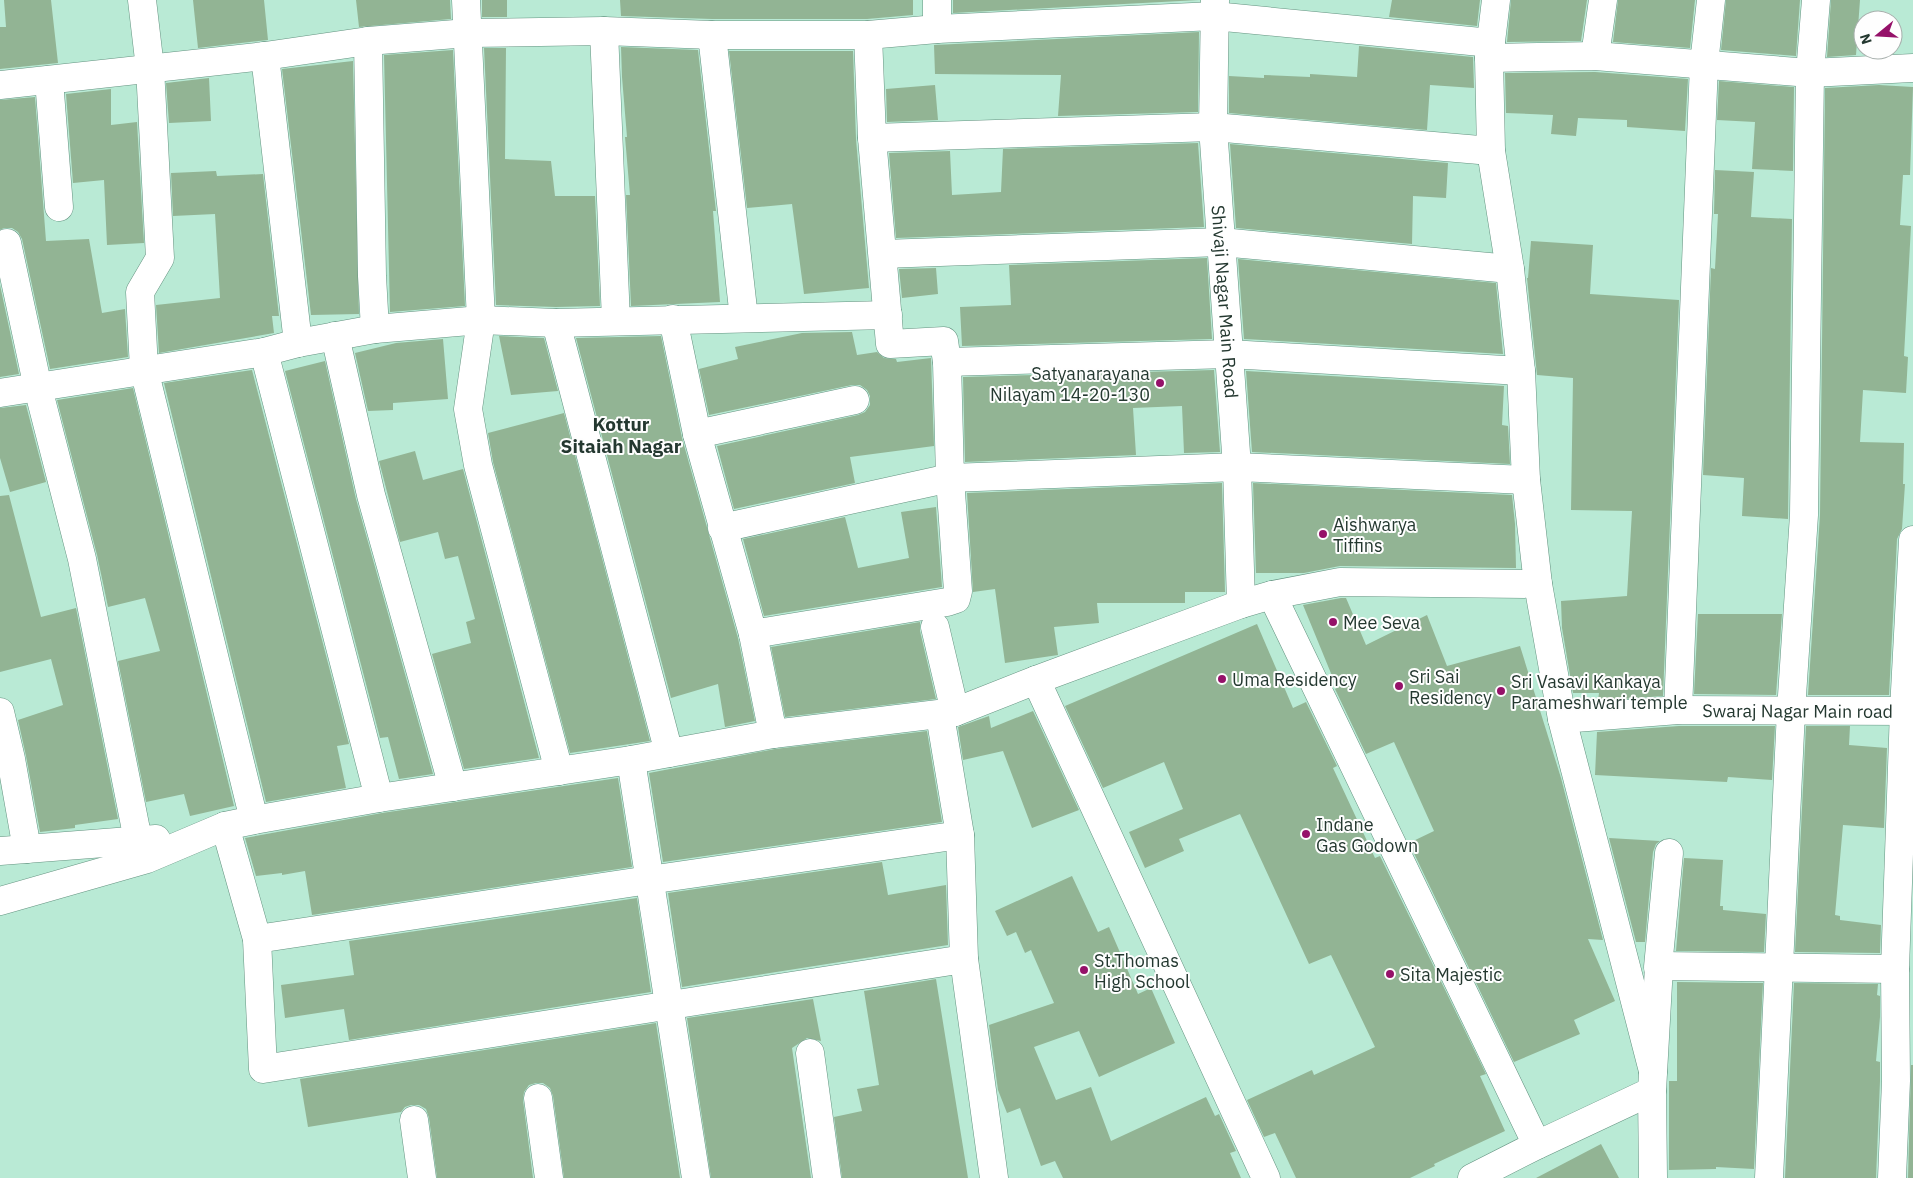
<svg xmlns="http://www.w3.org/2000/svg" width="1913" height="1178" font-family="'IBM Plex Sans',sans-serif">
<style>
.building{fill:#92b494}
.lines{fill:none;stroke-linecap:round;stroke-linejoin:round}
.minor-casing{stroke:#649380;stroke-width:29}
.minor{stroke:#fff;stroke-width:28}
.poi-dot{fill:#951169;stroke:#fefefe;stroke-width:2}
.labels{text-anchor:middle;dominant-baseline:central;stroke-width:4;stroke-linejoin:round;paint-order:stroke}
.street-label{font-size:18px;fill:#243830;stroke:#fefefe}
.poi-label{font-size:18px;fill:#243830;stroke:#fefefe;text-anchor:start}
.neighbourhood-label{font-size:19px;font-weight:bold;fill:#243830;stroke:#fefefe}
</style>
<rect width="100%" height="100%" fill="#b9ead5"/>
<path class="building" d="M4 0H51L58 63 0 69V27H6Z
M193 0H264L268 40 198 48Z
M356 0H450L451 19 359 27Z
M482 0H507V17H482Z
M620 0H913V15L867 19H712L621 16Z
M953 0H1199L953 13Z
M1392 0H1480L1477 26 1389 17Z
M1511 0H1587L1581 41 1507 42Z
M1618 0H1695L1690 48 1613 42Z
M1726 0H1800L1796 56 1721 50Z
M1831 0H1860L1856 55 1827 57Z
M1199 32 1198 112 1058 116 1061 75 935 74 934 45Z
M1359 46 1473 57 1474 88 1430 85 1427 130 1229 113V76L1264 78V75L1310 77V74L1357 77Z
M621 47 698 50 716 211H713L720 302 631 306 626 195H630L625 137H627L622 77Z
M484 48H506L505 159 551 161 555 196H595L600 306 556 307 496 305Z
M453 50 465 306 390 312 384 55Z
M729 51H853L856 139 869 288 804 294 792 204 747 208Z
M353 61 359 314 311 315 282 69Z
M1595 72 1688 79 1685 131 1627 127V120L1578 118 1576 136 1551 134 1553 115 1506 113 1505 73Z
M209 78 211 121 169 123 166 83Z
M1719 81 1794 87 1793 171 1752 169 1755 122 1717 120Z
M935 85 938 120 887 122 886 89Z
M1879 85 1913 87 1910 175H1903L1900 225 1911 226 1904 356 1908 357 1906 393 1863 390 1860 442 1904 443 1903 484H1905L1902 529 1897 539 1889 695H1808L1820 515 1825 88Z
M111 89V125L137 122 144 243 107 245 104 180 73 183 66 94Z
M35 97 46 241 89 239 102 313 125 309 128 357 50 369 22 239 18 232 12 228H4L0 230V100Z
M1198 143 1204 227 896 238 889 153 950 151 952 195 1001 192 1003 149Z
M1230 144 1448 163 1446 198 1413 196 1412 244 1236 228Z
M1715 170 1754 172 1751 217 1792 219 1788 519 1742 516 1744 478 1703 475 1711 268 1715 269 1718 214H1714Z
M216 171 217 176 263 174 279 316H272L274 333 159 353 156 305 220 298 215 214 173 216 171 173Z
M1531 241 1593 245 1590 294 1679 300 1663 696 1598 701 1599 693H1573L1562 628 1561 601 1627 596 1632 511 1571 510 1573 378 1537 375 1527 278H1528Z
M1207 258 1212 339 962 346 960 307 1011 305 1009 265Z
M1238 259 1496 283 1503 354 1244 339Z
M936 268 938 294 902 298 899 269Z
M0 285 19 374 0 377Z
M852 332 857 355 877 352 884 358 896 359 897 362 931 358 934 446 850 457 855 483 734 509 717 446 858 415 865 412 870 405V396L867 390 860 385H852L709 415 699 369 738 359 735 347 802 333Z
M499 336 544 338 558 391 511 395Z
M661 336 682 438 738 638 755 721 725 727 718 684 671 698 576 338Z
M443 339 448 399 393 403V410L368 411 355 353 396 343Z
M325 361 356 499 433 774 399 779 388 737 380 738 285 371Z
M252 370 349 744 337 746 346 788 266 802 164 383Z
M1214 370 1220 452 1184 453 1182 406 1133 408 1136 455 965 462 963 377Z
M1246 371 1504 386 1502 425 1508 426 1510 464 1252 452Z
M133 388 234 806 190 816 184 794 146 802 118 661 160 651 145 598 108 607 97 555 57 400Z
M26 405 46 482 10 492 0 458V408Z
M564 413 650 741 570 753 493 462 488 433Z
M415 451 423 480 463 469 539 758 464 769 432 654 471 643 466 622 475 619 458 556 445 559 438 532 400 542 379 461Z
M1222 483 1225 592H1185V603H1097L1099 623 1054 627 1058 655 1005 663 995 589 973 592 967 493Z
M1253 483 1512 495 1515 524 1516 568 1340 566 1304 573H1256Z
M9 495 41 617 76 608 118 819 75 825V828L40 832 26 756 18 720 63 705 51 659 0 672V496Z
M936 507 942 587 764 616 743 539 845 517 858 568 909 558 901 512Z
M1341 598H1346L1366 645 1427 615 1447 666 1520 646 1561 778 1603 940 1588 939 1615 1001 1574 1020 1580 1034 1514 1062 1409 843 1434 831 1394 742 1366 754 1335 689 1337 688 1303 605Z
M1698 614H1782L1776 695 1694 694Z
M920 622V631L936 699 785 717 771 647Z
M1257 624 1293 708 1306 702 1337 766 1333 768 1375 858 1380 856 1486 1074 1480 1076 1505 1131 1434 1164 1435 1166 1410 1178H1296L1275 1133 1264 1137 1247 1100 1312 1070 1314 1075 1375 1047 1331 955 1309 964 1240 814 1179 839 1184 851 1145 868 1129 832 1183 809 1164 762 1103 788 1065 706Z
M1033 711 1079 810 1032 828 1003 751 963 760 958 727 989 716 991 728Z
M1679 726H1775L1772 780 1728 777 1727 782 1595 775 1597 732Z
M1806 726H1850L1849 745 1887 748 1884 828 1843 825 1835 915 1840 916V920L1881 925 1880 953 1795 952Z
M927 731 942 822 663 862 649 773 775 749Z
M618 778 632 867 312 915 305 871 282 875V873L256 876 245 838 382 813Z
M1609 838 1660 841 1656 844 1653 852 1645 942H1636Z
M1684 858 1723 860 1720 906H1723V910L1766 914 1764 952 1676 951Z
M882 862 888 895 946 885 948 945 682 987 668 893Z
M1072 876 1098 932 1109 927 1138 994 1151 988 1175 1043 1099 1077 1079 1031 1034 1047 1056 1100 1091 1087 1111 1141 1206 1097 1215 1116 1219 1114 1236 1151 1230 1153 1241 1178H1063L1055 1161 1041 1166 1020 1108 1007 1113 998 1090 989 1025 1054 1003 1031 950 1025 953 1016 932 1007 936 995 911Z
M637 898 651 992 349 1040 344 1009 285 1018 281 985 354 975 349 941Z
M936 979 968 1178H842L834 1117 862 1111 857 1089 879 1085 864 991Z
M1677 982 1763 983 1754 1169 1716 1167V1169L1669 1170V1081H1677Z
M1794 983 1878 984 1877 995 1880 996V1017L1876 1061 1880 1062V1081L1876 1178H1785Z
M813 999 821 1041 807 1038 792 1048 811 1178H711L687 1018Z
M656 1023 680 1178H564L553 1096 550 1088 543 1083H536L529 1085 524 1092 523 1100 533 1178H437L429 1118 426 1109 419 1105H411L405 1107 401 1112 308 1127 300 1079Z
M1911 1065H1913V1178H1908Z
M1601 1144 1619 1178H1536Z"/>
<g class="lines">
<g class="minor-casing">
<g id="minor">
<path d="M142 0 150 68 160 258 140 292 144 369 254 820"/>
<path d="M466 0 481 320 468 409 478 465 559 771"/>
<path d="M937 0V29"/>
<path id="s1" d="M1215 0 1213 127 1237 467 1241 604"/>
<path d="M1496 0 1489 58 1491 151 1510 269 1521 371 1526 480 1538 584 1562 719 1653 1071"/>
<path d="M604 31 616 321"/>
<path d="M712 35 744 318"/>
<path d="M368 41 372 276 375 329"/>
<path d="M265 56 298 343"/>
<path d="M1595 56 1603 0"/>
<path d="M1489 58 1595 56 1810 73 1913 68"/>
<path d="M49 80 59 207"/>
<path d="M0 85 265 56 368 41 468 33 604 31 712 35H868L937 29 1214 16 1491 43"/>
<path d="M872 138 1213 127 1491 151"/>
<path d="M7 243 38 388 82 559 138 840"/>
<path d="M883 254 1221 242 1510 269"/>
<path d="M673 319 697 434 753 634 773 734"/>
<path d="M556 323 669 753"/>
<path d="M335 336 371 495 453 787"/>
<path d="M264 352 379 798"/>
<path d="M947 362 1229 354 1521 371"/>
<path d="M0 393 264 352 298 343 375 329 481 320 556 323 888 315"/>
<path d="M697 434 855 400"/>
<path d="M722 528 950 478 1237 467 1526 480"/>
<path d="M1272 595 1537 1145"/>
<path d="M935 627 955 712"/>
<path d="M753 634 947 602 956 599 958 591 950 478 947 362 944 341 890 344 872 138 868 35"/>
<path d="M1036 680 1266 1178"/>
<path d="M1678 710 1704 64 1711 0"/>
<path d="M0 712 11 759 27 849"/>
<path d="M940 715 960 835 964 959 994 1178"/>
<path id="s2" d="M1562 719 1678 710 1913 711"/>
<path d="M631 760 696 1178"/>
<path d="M225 826 257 939 263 1069 964 959"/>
<path d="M0 851 156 839"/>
<path d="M0 901 147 859 225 826 254 820 379 798 631 760 773 734 955 712 1036 680 1241 604 1272 595 1340 582 1538 584"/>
<path d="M257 939 649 880 960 835"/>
<path d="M1658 967 1669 853"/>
<path d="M810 1053 827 1178"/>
<path d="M538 1098 549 1178"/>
<path d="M414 1120 422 1178"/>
<path d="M1472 1178 1537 1145 1652 1091"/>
<path d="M1653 1178 1652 1091 1659 966 1895 969"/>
<path d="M1769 1178 1791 711 1804 515 1810 73 1816 0"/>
<path d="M1892 1178 1896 1081 1895 969 1904 710 1913 540"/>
</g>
</g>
<use href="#minor" class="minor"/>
</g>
<g class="poi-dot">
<circle cx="1160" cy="383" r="5"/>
<circle cx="1323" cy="534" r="5"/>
<circle cx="1333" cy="622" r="5"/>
<circle cx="1222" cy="679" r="5"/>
<circle cx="1399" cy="686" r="5"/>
<circle cx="1501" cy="691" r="5"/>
<circle cx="1306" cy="834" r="5"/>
<circle cx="1084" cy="970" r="5"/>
<circle cx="1390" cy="974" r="5"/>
</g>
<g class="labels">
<g class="street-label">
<text stroke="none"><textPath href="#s1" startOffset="302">Shivaji Nagar Main Road</textPath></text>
<text stroke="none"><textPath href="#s2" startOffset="236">Swaraj Nagar Main road</textPath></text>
</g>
<g class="poi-label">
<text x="1150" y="373" text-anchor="end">Satyanarayana<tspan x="1150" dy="21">Nilayam 14-20-130</tspan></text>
<text x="1333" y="524">Aishwarya<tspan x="1333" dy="21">Tiffins</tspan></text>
<text x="1343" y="622">Mee Seva</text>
<text x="1409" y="676">Sri Sai<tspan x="1409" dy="21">Residency</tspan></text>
<text x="1232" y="679">Uma Residency</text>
<text x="1511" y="681">Sri Vasavi Kankaya<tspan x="1511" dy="21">Parameshwari temple</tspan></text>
<text x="1316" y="824">Indane<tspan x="1316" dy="21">Gas Godown</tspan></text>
<text x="1094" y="960">St.Thomas<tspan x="1094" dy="21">High School</tspan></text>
<text x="1400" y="974">Sita Majestic</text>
</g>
<g class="neighbourhood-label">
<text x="621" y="424">Kottur<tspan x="621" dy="22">Sitaiah Nagar</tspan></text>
</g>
</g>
<g transform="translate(1878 35) rotate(252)"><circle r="24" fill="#fefefe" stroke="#a7afac"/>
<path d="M0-4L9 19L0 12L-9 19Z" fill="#951169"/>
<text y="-8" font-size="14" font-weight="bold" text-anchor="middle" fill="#243830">N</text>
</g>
</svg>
